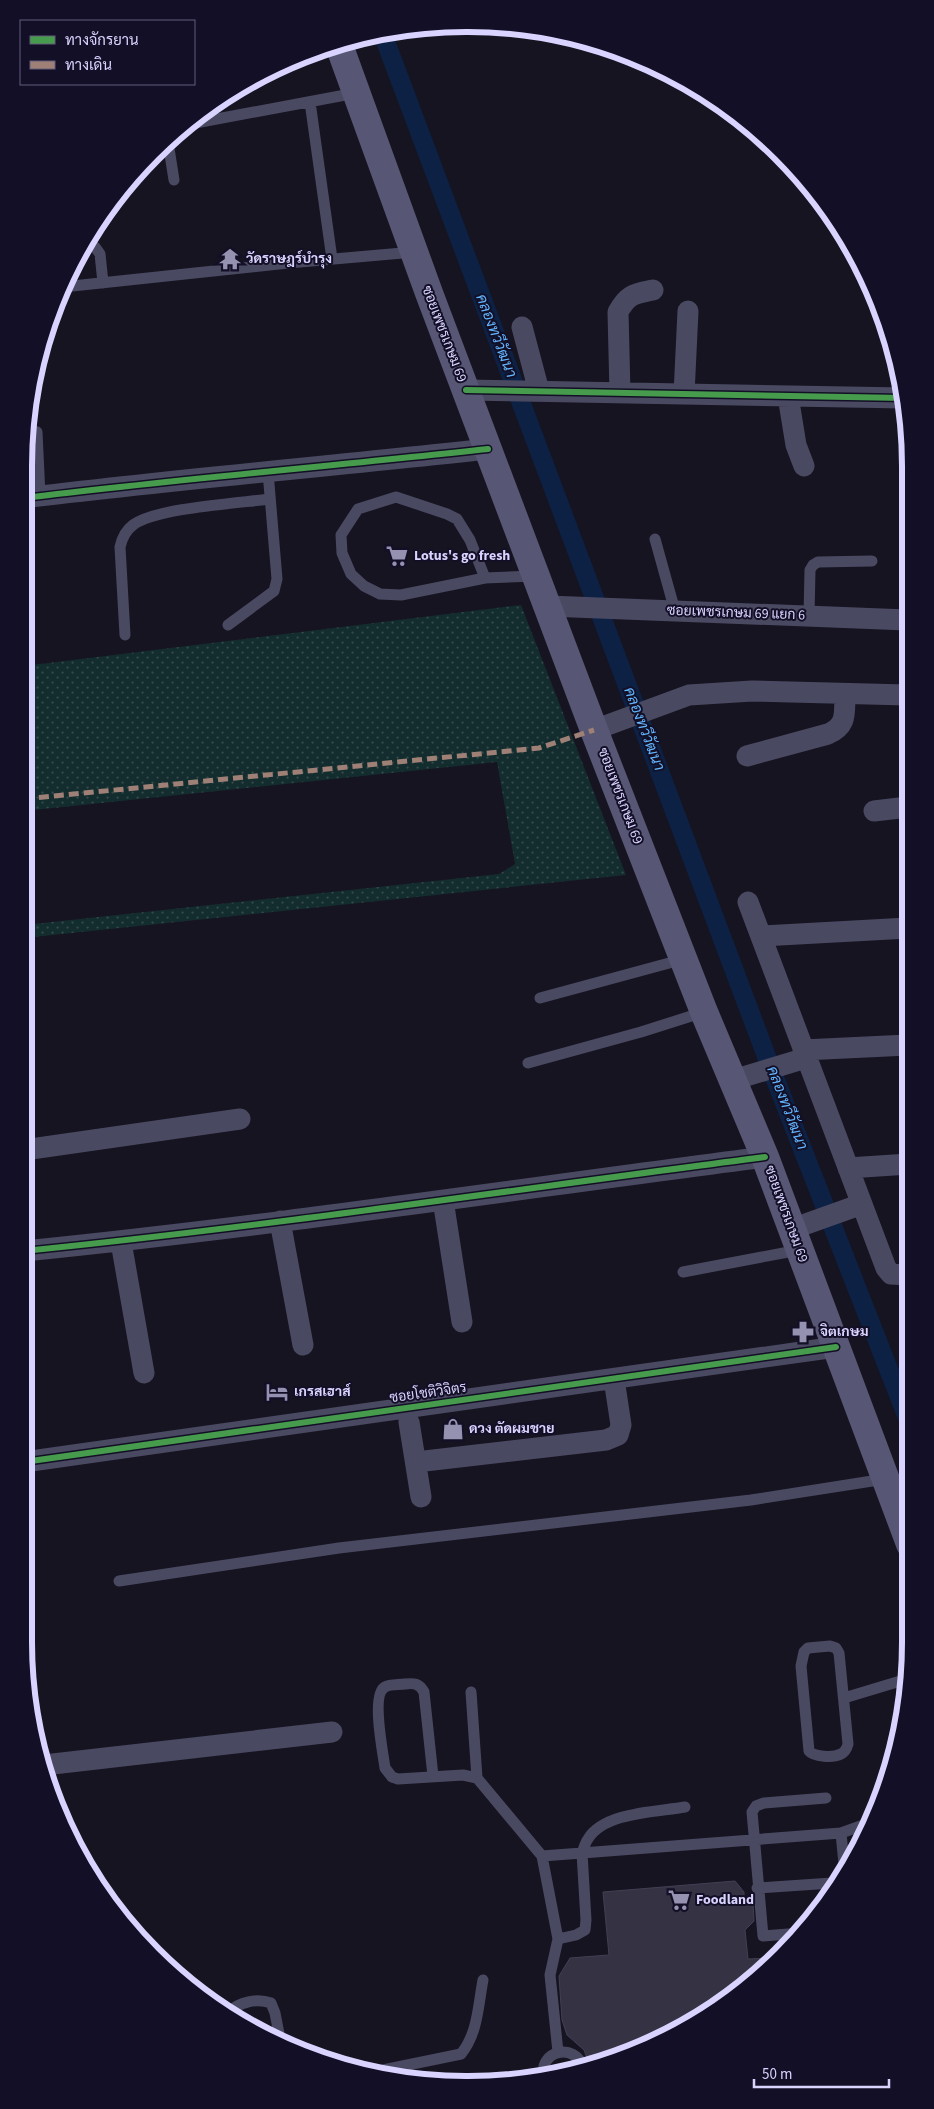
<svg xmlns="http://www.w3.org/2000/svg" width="934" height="2109" font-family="'Source Sans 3',Sarabun,sans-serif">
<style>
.grass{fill:url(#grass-dots)}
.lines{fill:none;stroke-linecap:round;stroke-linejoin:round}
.canal{stroke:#0d2144;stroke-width:19}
.building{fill:#343243;stroke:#433f54}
.path{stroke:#44505f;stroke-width:3;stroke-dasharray:2.5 4;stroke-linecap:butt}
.service{stroke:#4a4962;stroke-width:11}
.minor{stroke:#4a4962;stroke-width:21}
.secondary{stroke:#575674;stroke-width:28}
.quiet{stroke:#9e8076;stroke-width:5;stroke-dasharray:10 5;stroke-linecap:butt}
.cycleway-casing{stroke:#130f26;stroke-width:9}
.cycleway{stroke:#469c4c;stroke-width:6}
.labels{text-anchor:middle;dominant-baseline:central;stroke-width:4;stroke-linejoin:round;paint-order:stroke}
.poi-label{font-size:14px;font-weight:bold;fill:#d9d4ff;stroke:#130f26;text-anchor:start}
.street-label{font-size:14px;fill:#d9d4ff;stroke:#130f26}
.water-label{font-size:15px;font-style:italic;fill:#62b6ff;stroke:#130f26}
.rim{fill:none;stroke:#d9d4ff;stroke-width:6}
</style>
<defs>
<pattern id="grass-dots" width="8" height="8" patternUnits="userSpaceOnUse" patternTransform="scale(1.25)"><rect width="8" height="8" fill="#132c2d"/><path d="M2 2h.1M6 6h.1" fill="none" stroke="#354a4c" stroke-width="1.8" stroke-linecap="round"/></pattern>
</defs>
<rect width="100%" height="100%" fill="#161421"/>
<path class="grass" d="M521 605 626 875 24 938V925L499 874 515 864 497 762 24 811V666Z"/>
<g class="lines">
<path class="canal" d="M382 32 772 1071 910 1424"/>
</g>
<path class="building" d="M735 1881 744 1892V1898L753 1903 754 1921 745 1930 748 1959 771 1958 688 2026 609 2062 590 2066 584 2050 567 2035 562 2020 559 1976 570 1958 609 1955 603 1892Z"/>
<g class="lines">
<path class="path" d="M901 1459 910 1456"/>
<path class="service" d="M310 102 332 259
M190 124 356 93
M168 142 174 180
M86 245 95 247 100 254 103 283
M63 287 288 263 414 252
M28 428 37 432 40 496
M655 539 675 611
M485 578 470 540 457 519 447 514 396 497 358 509 341 535 342 553 351 574 364 586 380 594 401 595 485 578 536 576
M809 616 810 570 813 565 818 562 872 561
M228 625 274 591 277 579 268 472
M125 635 120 547C122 538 125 531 133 525 155 508 240 503 270 499
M540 998 684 959
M528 1063 641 1032 704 1012
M683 1272 799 1250
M119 1581 339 1548 751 1500 885 1479
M830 1646 836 1648 839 1653 848 1744C847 1748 845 1752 841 1754 833 1758 814 1757 809 1751L801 1666 804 1652 808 1648Z
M471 1692 477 1778
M844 1698 907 1679
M433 1776 424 1692C419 1683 414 1683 405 1684 399 1685 390 1684 385 1687 371 1694 383 1753 385 1768L392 1777 398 1779 463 1775 477 1778 542 1856
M841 1833 844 1864
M757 1888 832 1883
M801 1933 763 1936 752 1812 756 1806 764 1803 826 1798
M558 1939 542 1856 582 1853C584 1848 585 1843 588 1839 604 1812 657 1812 685 1807
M229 2012C239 2002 257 1998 271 2003L275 2013 280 2039
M558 2052 550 1975 558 1939 576 1935 585 1930 586 1920 582 1853 841 1833 869 1823
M374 2074 383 2070 461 2054C478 2033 478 2006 483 1980
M544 2077C538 2050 576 2042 583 2068"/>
<path class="minor" d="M522 327 539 391
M466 390 904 398
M620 393 618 312C628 294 634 294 653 290
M684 394 688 311
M788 396 796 445 804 466
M24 498C178 479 333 466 488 449
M548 606 907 620
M594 730 689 695 752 691 907 695
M747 756 828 734C848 725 844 713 845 694
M874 811 908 807
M748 902 886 1268 891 1274 909 1275
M761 936 908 928
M803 1050 908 1045
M733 1080 806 1058
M24 1150 240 1119
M848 1168 909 1164
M443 1200 462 1322
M280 1221 303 1345
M792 1229 862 1204
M121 1242 144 1373
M24 1251C272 1226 518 1189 765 1157
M409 1422 421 1497
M24 1462 836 1347
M416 1462 606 1440 618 1435 621 1425 614 1379
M44 1765 332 1732"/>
<path class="secondary" d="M339 45 429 293 594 730 704 1012 765 1157 910 1544"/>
<path class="quiet" d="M24 799 539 748 594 730"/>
<g class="cycleway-casing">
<path id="cycleway" d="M466 390 904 398
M24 498C178 479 333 466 488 449
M24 1251C272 1226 518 1189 765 1157
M24 1462 836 1347"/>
</g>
<use href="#cycleway" class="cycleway"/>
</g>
<defs>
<g id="temple-bare" transform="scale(1.725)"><path d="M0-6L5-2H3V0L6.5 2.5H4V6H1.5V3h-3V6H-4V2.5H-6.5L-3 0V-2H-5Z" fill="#9591b1" stroke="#130f26" stroke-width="2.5" paint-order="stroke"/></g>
<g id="supermarket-bare" transform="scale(1.725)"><path d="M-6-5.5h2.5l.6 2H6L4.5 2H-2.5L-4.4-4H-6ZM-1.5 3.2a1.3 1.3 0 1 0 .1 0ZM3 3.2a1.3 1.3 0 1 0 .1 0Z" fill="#9591b1" stroke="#130f26" stroke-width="2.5" paint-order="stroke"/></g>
<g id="pharmacy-bare" transform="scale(1.725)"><path d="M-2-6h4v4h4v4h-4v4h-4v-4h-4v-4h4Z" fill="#9591b1" stroke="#130f26" stroke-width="2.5" paint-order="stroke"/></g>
<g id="hotel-bare" transform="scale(1.725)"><path d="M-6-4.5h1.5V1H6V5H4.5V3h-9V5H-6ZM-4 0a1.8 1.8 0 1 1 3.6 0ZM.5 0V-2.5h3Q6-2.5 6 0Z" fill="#9591b1" stroke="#130f26" stroke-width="2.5" paint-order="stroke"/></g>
<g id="shop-bare" transform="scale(1.725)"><path d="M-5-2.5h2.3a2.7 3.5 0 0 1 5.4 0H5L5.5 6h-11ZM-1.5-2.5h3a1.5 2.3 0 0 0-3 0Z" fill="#9591b1" stroke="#130f26" stroke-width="2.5" paint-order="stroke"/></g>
</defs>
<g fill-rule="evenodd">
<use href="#temple-bare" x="230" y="259"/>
<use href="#supermarket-bare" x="397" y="556"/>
<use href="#pharmacy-bare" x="803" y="1332"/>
<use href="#hotel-bare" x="277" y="1392"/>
<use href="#shop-bare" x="453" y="1429"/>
<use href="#supermarket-bare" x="679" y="1900"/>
</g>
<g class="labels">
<g class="poi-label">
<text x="246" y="259">วัดราษฎร์บำรุง</text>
<text x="414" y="556">Lotus's go fresh</text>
<text x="820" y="1332">จิตเกษม</text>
<text x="294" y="1392">เกรสเฮาส์</text>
<text x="469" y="1429">ดวง ตัดผมชาย</text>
<text x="696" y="1900">Foodland</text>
</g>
<g class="street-label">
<text transform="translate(444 334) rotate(69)">ซอยเพชรเกษม 69</text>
<text transform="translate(736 613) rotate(2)">ซอยเพชรเกษม 69 แยก 6</text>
<text transform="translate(620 796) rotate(69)">ซอยเพชรเกษม 69</text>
<text transform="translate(786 1214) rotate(70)">ซอยเพชรเกษม 69</text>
<text transform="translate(428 1393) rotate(-8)">ซอยโชติวิจิตร</text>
</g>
<g class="water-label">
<text transform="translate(496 336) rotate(69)">คลองทวีวัฒนา</text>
<text transform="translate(644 729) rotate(69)">คลองทวีวัฒนา</text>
<text transform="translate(787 1108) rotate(69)">คลองทวีวัฒนา</text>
</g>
</g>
<path d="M0 0H934V2109H0ZM466 32H468A434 434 0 0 1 902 466V1642A434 434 0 0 1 468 2076H466A434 434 0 0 1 32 1642V466A434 434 0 0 1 466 32Z" fill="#130f26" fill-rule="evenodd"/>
<path class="rim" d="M466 32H468A434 434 0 0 1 902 466V1642A434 434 0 0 1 468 2076H466A434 434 0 0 1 32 1642V466A434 434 0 0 1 466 32Z"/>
<rect x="20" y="20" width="175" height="65" fill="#130f26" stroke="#625e7d"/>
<rect x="30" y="36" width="25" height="8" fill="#469c4c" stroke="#625e7d"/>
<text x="65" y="45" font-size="15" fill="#d9d4ff">ทางจักรยาน</text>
<rect x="30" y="61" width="25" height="8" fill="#9e8076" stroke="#625e7d"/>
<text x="65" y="70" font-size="15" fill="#d9d4ff">ทางเดิน</text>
<path d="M754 2079v8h135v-8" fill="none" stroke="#d9d4ff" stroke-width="2.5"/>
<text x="762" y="2079" font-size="15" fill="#d9d4ff" stroke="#130f26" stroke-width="4" paint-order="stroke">50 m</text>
</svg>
